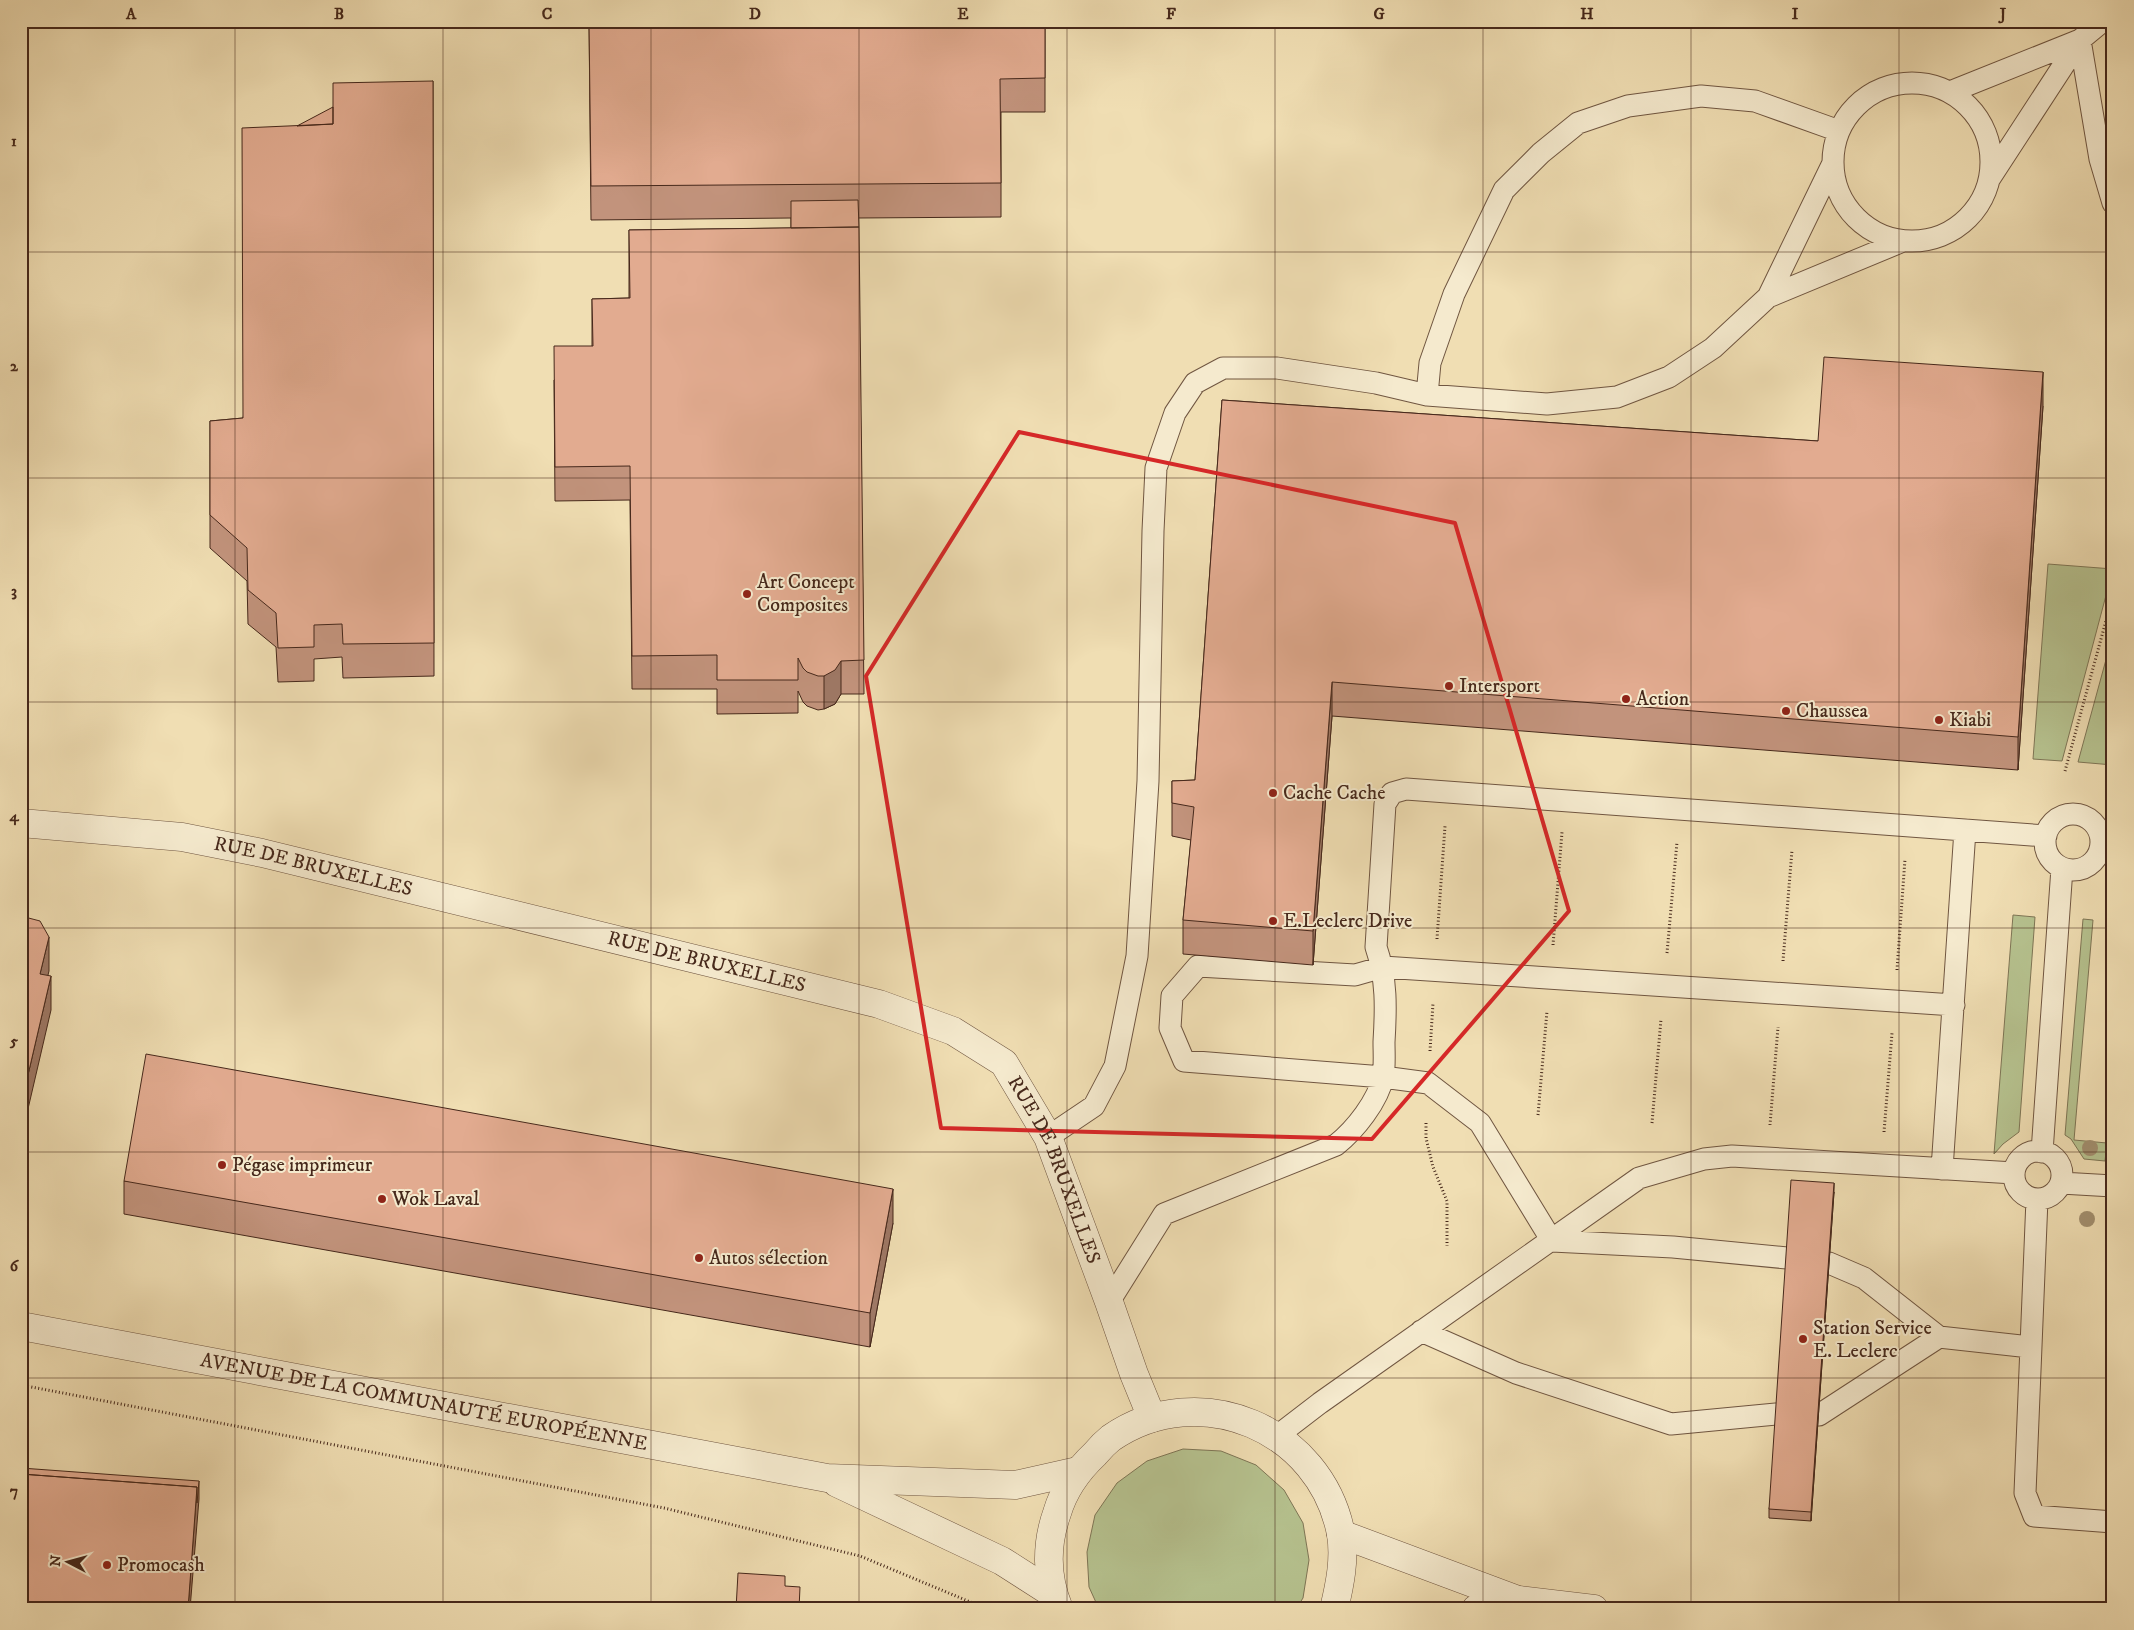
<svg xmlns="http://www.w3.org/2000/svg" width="2134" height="1630" font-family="'IM FELL DW Pica',serif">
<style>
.green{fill:#b6c28f;stroke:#7e7555}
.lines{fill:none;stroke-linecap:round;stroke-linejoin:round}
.service-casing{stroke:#705641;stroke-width:23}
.minor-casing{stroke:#705641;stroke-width:29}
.tertiary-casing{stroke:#705641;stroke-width:29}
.path{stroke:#46281b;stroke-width:3;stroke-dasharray:1 2.5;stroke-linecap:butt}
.service{stroke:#f5eace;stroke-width:21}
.minor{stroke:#f5eace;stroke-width:28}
.tertiary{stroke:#f5eace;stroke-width:28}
.tree{fill:#a28f6f}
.wall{fill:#c2937c;stroke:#46281b}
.shaded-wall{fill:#9e7865;stroke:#46281b}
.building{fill:#e2ab90;stroke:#46281b}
.marked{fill:none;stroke:#d62828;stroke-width:4;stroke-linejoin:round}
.grid{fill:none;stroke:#46281b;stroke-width:1;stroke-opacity:0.55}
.poi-dot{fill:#8f2418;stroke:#f5eace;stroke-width:2}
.labels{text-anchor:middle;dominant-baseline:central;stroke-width:4;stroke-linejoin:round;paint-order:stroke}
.poi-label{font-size:20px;fill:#46281b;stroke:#f5eace;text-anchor:start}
.street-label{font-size:20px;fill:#46281b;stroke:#f5eace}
.neatline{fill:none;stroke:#46281b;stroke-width:2}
.grid-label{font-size:16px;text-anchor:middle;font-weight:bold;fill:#46281b}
</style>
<rect width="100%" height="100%" fill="#f0deb3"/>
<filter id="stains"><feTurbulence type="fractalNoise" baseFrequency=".004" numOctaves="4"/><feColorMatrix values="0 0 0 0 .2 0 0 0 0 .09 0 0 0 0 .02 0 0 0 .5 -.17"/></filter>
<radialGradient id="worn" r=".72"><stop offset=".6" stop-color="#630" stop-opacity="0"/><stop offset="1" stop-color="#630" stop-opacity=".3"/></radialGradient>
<path class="green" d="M2048 564 2113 569 2062 761 2033 759Z
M2113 634V765L2078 762Z
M2013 915 2035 917 2019 1132 2003 1144 1994 1154Z
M2083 919 2093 920 2074 1140 2107 1143 2105 1161 2084 1159 2071 1139 2065 1135Z
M1183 1449 1221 1451 1256 1465 1284 1490 1303 1523 1309 1560 1303 1598 1296 1609H1099L1089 1587 1087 1552 1095 1515 1117 1483 1147 1461Z"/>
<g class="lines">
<g class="service-casing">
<path id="service" d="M2080 40 2100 159 2113 203
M1833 162a79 79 0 1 1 158 0a79 79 0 1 1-158 0Z
M1950 92 2080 40 2103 21
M1990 178 2080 40
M1768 297 1832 165
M1427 395 1430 363 1454 294 1504 190 1541 153 1578 123 1628 106 1701 96 1755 101 1839 131
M2045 842a28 28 0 1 1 56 0a28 28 0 1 1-56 0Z
M1048 1137 1094 1106 1115 1066 1137 956 1148 781 1153 531 1156 468 1175 413 1195 383 1223 368H1277L1376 383 1427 395 1547 404 1617 397 1669 377 1713 348 1768 297 1903 241
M2014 1175a24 24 0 1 1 48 0a24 24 0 1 1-48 0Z
M2042 1152 2062 868
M1942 1169 1965 830
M2061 1183 2113 1186
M2037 1199 2025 1493 2034 1516 2113 1522
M1787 1258 1673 1247 1552 1241 1480 1123 1428 1083 1383 1077 1184 1061 1170 1028 1172 996 1198 966 1355 975 1383 967 1954 1005
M1829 1263 1864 1278 1939 1337
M1109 1302 1164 1214 1336 1145C1355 1130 1378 1101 1383 1077 1385 1066 1384 1053 1384 1042 1386 1009 1387 979 1376 947L1385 804 1392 793 1406 789 2046 836
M1421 1331 1516 1373 1671 1424 1776 1414
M1819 1415 1939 1337 2030 1347
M1277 1436 1320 1403 1639 1178 1704 1159 1732 1156 2014 1173"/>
</g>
<g class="minor-casing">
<g id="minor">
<path id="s1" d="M21 823 182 837 262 853 879 1004 953 1031 1004 1063 1048 1137 1109 1302 1134 1374 1152 1418"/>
</g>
</g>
<g class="tertiary-casing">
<g id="tertiary">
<path id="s2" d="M21 1326 827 1478 1015 1485 1078 1471"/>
<path d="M837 1483 1002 1561 1052 1593"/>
<path d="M1341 1534 1518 1600 1594 1609"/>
<path d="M1059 1609C1046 1578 1046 1544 1057 1513 1064 1489 1077 1471 1095 1454 1100 1448 1106 1442 1111 1438 1200 1377 1321 1429 1341 1534 1345 1559 1340 1584 1334 1609"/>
<path d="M1476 1609 1518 1600"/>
</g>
</g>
<path class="path" d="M2065 771 2113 595
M1437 939 1445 826
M1553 945 1562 832
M1667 953 1677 842
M1783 961 1792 850
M1897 970 1905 859
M1430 1051 1433 1003
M1538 1115 1547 1011
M1426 1123V1138L1433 1167 1447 1201V1246
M1652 1123 1661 1019
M1770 1125 1778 1027
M1884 1132 1892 1033
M21 1385 664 1508 860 1556 987 1609
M993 1609 994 1600"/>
<use href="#service" class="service"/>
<use href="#minor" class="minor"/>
<use href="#tertiary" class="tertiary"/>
</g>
<g class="tree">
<circle cx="2090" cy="1148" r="8"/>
<circle cx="2087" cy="1219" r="8"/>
</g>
<path class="wall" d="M589 21H1045V112H1001V217L858 218 864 694H841L835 704 824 709 818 710 807 706 803 702 798 691V713L717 714V689H632L630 500 555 501 554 380 592 346V299L629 298V230L791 228V218L591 220Z
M433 81 434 676 343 678 342 657 314 659V681L278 682 276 647 248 624 247 581 210 548V421L243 418 297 126Z
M1222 400 1818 441 2043 406 2018 770 1332 716 1313 965 1183 954V920L1191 840 1172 836V781L1195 780Z
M124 1181 893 1223 870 1347 124 1214Z
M1834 1192 1811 1521 1769 1518V1509Z"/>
<path class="shaded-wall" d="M2043 372V406L2018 770V737Z
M841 661V694L835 704 824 709V676Z
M1332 682V716L1313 965V931Z
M49 937V971L40 1007V974Z
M51 976V1010L21 1139V1105Z
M1834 1183V1192L1811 1521V1512Z
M893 1189V1223L870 1347V1313Z
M199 1481V1499L190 1609H188L197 1487Z"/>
<path class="building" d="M589 21H1045V78L1000 79 1001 183 591 186Z
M433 81 434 643 343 644 342 624 314 625V647L278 648 276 613 248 590 247 548 210 515V421L243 418 242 128 333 124V83Z
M333 107V124L297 126Z
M858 200 859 227 791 228V201Z
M859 227 864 660 841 661 835 670 824 676H818L807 672 803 668 798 658V680H717V655L632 656 630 466 555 467 554 346H593L592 299 630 298 629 230Z
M1824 357 2043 372 2018 737 1332 682 1313 931 1183 920 1194 807 1172 803V781L1195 780 1222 400 1818 441Z
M21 916 40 921 49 937 40 974 51 976 21 1105Z
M146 1054 893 1189 870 1313 124 1181Z
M1791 1180 1834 1183 1811 1512 1769 1509Z
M21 1468 199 1481 197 1503V1487L21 1474Z
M21 1474 197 1487 188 1609H21Z
M738 1573 785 1576V1586L800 1587 799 1609H736Z"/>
<path class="marked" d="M1019 432 1455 523 1569 911 1372 1139 941 1128 866 676Z"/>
<path class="grid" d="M235 21V1609M443 21V1609M651 21V1609M859 21V1609M1067 21V1609M1275 21V1609M1483 21V1609M1691 21V1609M1899 21V1609M21 252H2113M21 478H2113M21 702H2113M21 928H2113M21 1152H2113M21 1378H2113"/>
<g class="poi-dot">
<circle cx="747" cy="594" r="5"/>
<circle cx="1449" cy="686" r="5"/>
<circle cx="1626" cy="699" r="5"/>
<circle cx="1786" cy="711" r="5"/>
<circle cx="1939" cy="720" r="5"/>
<circle cx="1273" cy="793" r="5"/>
<circle cx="1273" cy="921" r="5"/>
<circle cx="222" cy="1165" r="5"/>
<circle cx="382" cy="1199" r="5"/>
<circle cx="699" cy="1258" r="5"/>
<circle cx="1803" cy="1339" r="5"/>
<circle cx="107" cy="1565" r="5"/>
</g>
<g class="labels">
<g class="poi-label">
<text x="757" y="582">Art Concept<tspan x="757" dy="23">Composites</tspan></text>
<text x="1459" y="686">Intersport</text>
<text x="1636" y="699">Action</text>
<text x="1796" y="711">Chaussea</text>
<text x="1949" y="720">Kiabi</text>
<text x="1283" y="793">Cache Cache</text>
<text x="1283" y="921">E.Leclerc Drive</text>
<text x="232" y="1165">Pégase imprimeur</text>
<text x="392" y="1199">Wok Laval</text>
<text x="709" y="1258">Autos sélection</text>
<text x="1813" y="1328">Station Service<tspan x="1813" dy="23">E. Leclerc</tspan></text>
<text x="117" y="1565">Promocash</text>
</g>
<g class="street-label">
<text stroke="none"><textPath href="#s1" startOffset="296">RUE DE BRUXELLES</textPath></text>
<text stroke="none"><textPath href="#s1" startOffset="701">RUE DE BRUXELLES</textPath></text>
<text stroke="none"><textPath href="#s1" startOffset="1136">RUE DE BRUXELLES</textPath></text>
<text stroke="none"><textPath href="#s2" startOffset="410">AVENUE DE LA COMMUNAUTÉ EUROPÉENNE</textPath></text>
</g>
</g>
<rect width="2134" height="1630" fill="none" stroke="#f0deb3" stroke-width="55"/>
<g transform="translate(68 1562) rotate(276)" stroke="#f5eace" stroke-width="4" paint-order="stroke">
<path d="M0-4L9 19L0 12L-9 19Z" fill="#46281b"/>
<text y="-8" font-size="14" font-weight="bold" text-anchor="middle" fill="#46281b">N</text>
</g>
<rect x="28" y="28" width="2078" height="1574" class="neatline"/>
<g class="grid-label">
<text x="131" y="19">A</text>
<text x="339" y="19">B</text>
<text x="547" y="19">C</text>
<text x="755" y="19">D</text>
<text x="963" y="19">E</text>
<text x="1171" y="19">F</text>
<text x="1379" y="19">G</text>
<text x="1587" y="19">H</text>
<text x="1795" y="19">I</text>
<text x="2003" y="19">J</text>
<text x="14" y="146">1</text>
<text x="14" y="371">2</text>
<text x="14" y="596">3</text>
<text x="14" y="821">4</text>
<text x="14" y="1046">5</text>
<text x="14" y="1271">6</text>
<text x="14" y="1496">7</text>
</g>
<rect width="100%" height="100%" filter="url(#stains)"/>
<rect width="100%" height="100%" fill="url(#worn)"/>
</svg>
